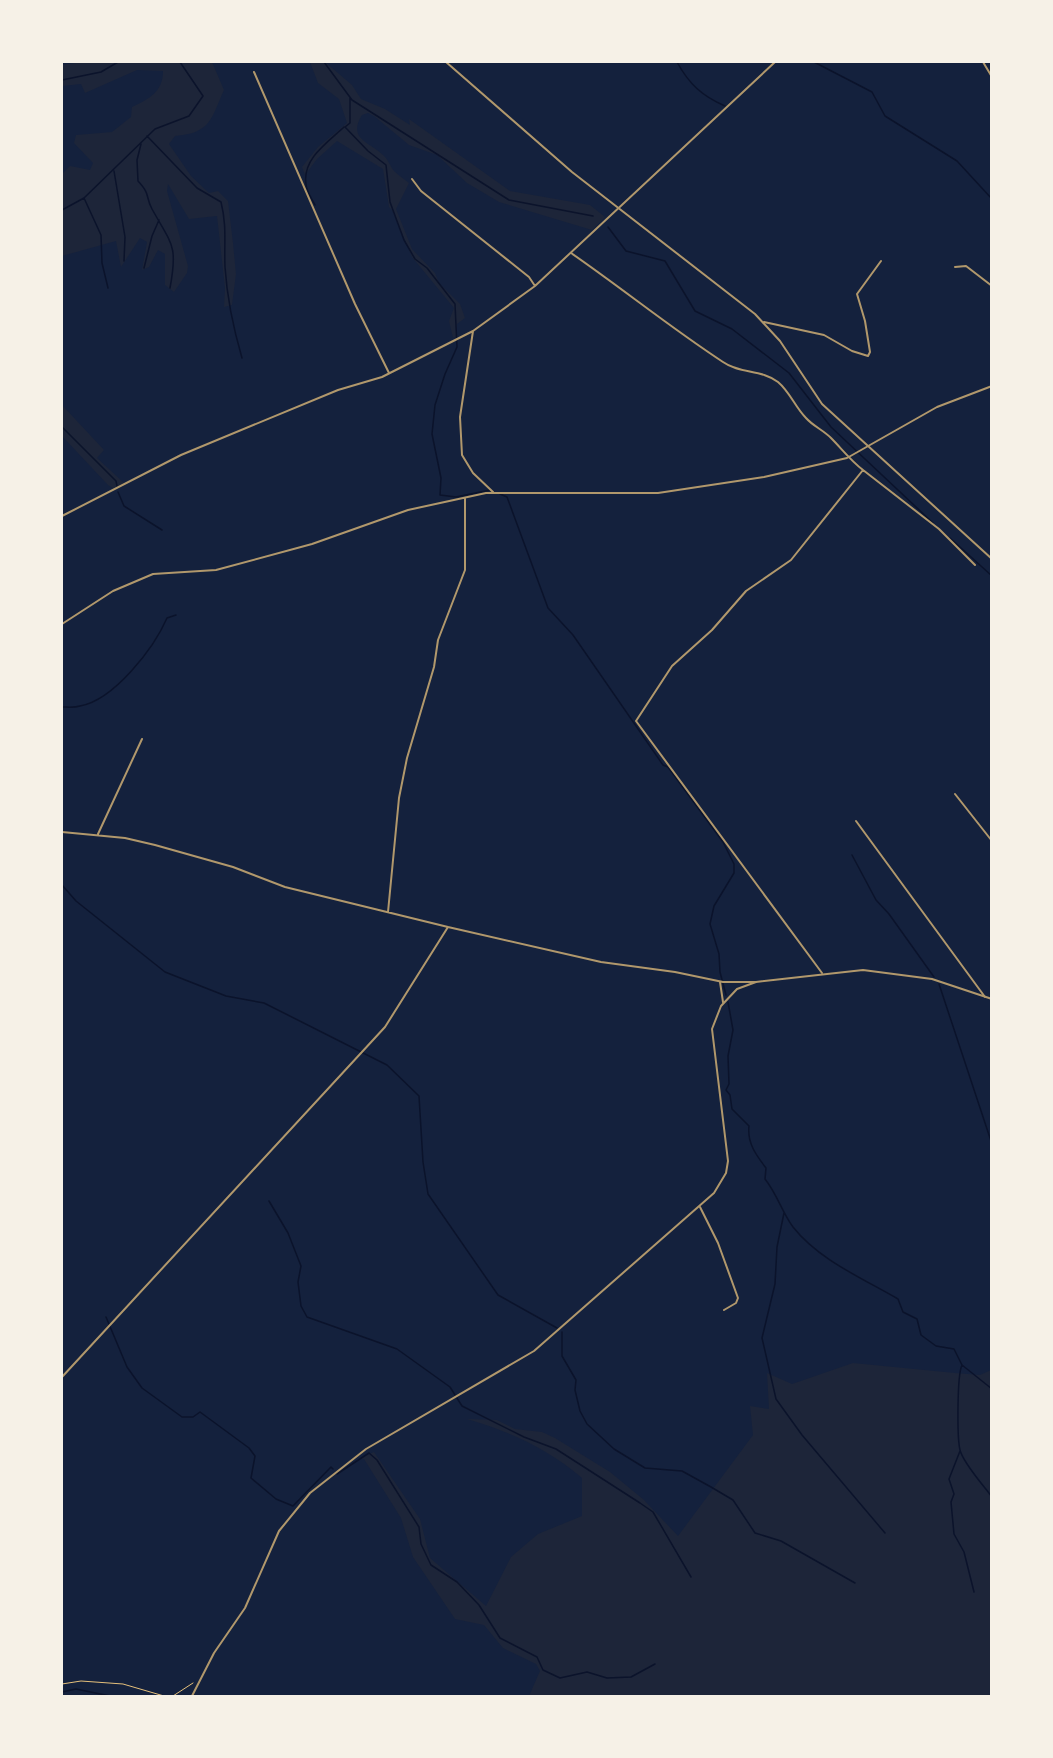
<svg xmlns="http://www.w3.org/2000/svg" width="1053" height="1758" font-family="'Times New Roman',serif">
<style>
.green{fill:#1d2539}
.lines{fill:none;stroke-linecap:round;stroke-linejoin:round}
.stream{stroke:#0b132b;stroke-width:1.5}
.path{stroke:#e5c07b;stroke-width:1}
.minor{stroke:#b1986c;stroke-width:2}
.tertiary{stroke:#b1986c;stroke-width:2}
</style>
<rect width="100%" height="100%" fill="#14213d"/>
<path class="green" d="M82 62H212L224 90C211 119 211 133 175 136L169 144 191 176 209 193 218 191 228 201 233 243 236 274 232 305 224 307 225 288 217 216 189 219 168 184 167 191 188 266 187 273 174 292 165 285V254L158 250 149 267 142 270 147 242 140 238 121 267 116 241 62 256V174L70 166 90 170 93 163 74 143 76 135 112 132 131 117 132 107C149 99 163 92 163 71L137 70 85 93 81 84 62 86V65Z
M310 62H325L352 85 361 99 385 109 410 125 409 119 510 191 590 205 605 217 592 230 499 202 467 183 437 155 409 145 374 116 368 113 362 115C347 139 370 142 383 155 388 159 390 166 394 171 398 175 404 179 409 183L396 209 412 249 435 273 439 283 460 304 465 318 457 324V336L453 338 449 321 454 308 412 257 392 210 389 207 383 169 337 141 317 159 305 175 302 167 318 147 347 123 339 99 318 83Z
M62 405 104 450 97 458 124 483 113 488 108 485 62 436Z
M853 1363 955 1373 980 1375 991 1370V1696H529L540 1671 536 1664 503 1648 484 1625 455 1619 413 1557 401 1518 364 1459 360 1458 374 1452 420 1519 430 1558 486 1606 511 1557 538 1534 582 1516V1478C547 1448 511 1432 467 1419L497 1420 515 1429 542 1432 555 1438 610 1472 644 1500 678 1536 753 1435 750 1406 769 1409 767 1373 792 1384Z"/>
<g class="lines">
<path class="stream" d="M324 62 352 100 509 200 593 216
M677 62C689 84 702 96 725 106
M814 62 872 92 885 116 957 161 992 199
M62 80 101 72 118 62
M350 98V123L345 127 368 151 386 165 390 202 404 240 415 259 427 268 455 304 457 347 445 374 435 405 432 434 441 478 440 495 456 497 490 490
M147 136 197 188 221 202C227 226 224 243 225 267 227 298 233 327 242 358
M141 144 137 160 138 181C151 195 145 196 152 209 172 245 178 245 170 288
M114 171 125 237 124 261
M84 198 101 235 102 263 108 288
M315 205C312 199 306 191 306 184 302 159 328 142 344 127
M62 210 84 198 155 129 189 116 203 96 180 62
M608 227 626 251 665 261 695 311 732 329 789 373 831 427 933 523
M144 268 152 236 159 220
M62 427 116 481 117 486
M118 492 124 506 162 530
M500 494 507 497 548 608 573 635 663 765 668 767 723 842 734 864V873L714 906 710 924 719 954 720 972 726 995
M950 538 992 576
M62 707C67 707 74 708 80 706 114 700 154 648 167 618L176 615
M852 855 876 900 889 914 934 977
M62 885 76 901 165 972 226 996 264 1003 387 1065 419 1096 423 1162 428 1194 498 1295 557 1328
M939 984 992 1144
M728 1002 733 1030 728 1056 729 1084 726 1090 730 1095 732 1109 749 1126C747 1143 756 1155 766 1168L765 1179C777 1194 782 1212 793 1227 819 1260 862 1278 898 1299L903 1312 917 1319 921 1335 936 1346 954 1349 962 1365 992 1389
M992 1166V1176
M269 1201 288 1233 301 1266 298 1282 301 1306 307 1317 397 1349 450 1387 462 1406 524 1437 556 1449 640 1503 653 1512 691 1577
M784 1213 777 1247 775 1284 762 1338 776 1399 802 1435 885 1533
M106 1317 127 1367 142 1388 182 1417H193L200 1412 249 1448 255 1456 251 1478 276 1499 293 1506 331 1467 333 1469
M562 1332V1356L576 1380 575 1390 580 1411 587 1424 614 1449 645 1468 682 1471 711 1487 733 1500 755 1533 781 1541 855 1583
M962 1365C957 1375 957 1438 960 1450 963 1463 984 1486 992 1497
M960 1451 949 1479 954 1494 951 1502 954 1534 964 1552 974 1592
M337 1474 369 1453 377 1460 419 1527 421 1544 431 1565 457 1582 479 1605 500 1638 537 1657 543 1670 560 1678 587 1672 607 1678 631 1677 655 1664
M62 1692 76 1689 110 1696"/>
<path class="path" d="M62 1684 81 1681 123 1684 164 1696
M173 1696 193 1683"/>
<path class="minor" d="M983 62 992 77
M254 72 355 304 389 373
M412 179 421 191 529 277 535 286
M571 253C623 289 671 328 723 362 740 374 761 369 778 382 790 392 795 407 806 418 813 426 823 430 831 438 842 449 850 460 863 470L791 560 746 591 712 630 672 666 636 721 822 973
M955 267 966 266 992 286
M764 322 824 335 852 351 868 356 870 352 865 321 857 294 881 261
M473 331 460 417 462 455 473 473 493 492
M863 470 939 529 975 565
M62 516 181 455 338 390 382 377 473 331 535 286 775 62
M62 624 113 591 153 574 216 570 312 544 408 510 486 493H658L764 477 847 458 937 407 992 386
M955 794 992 841
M856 821 985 997
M62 832 125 838 155 845 233 867 285 887 448 927
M98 834 142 739
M388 912 399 798 407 758 434 667 438 640 465 570V499
M720 982 723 1002
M700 1207 718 1243 738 1298 736 1303 724 1310
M62 1377 385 1027 448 927 601 962 675 972 723 982H756"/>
<path class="tertiary" d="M446 62 572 172 755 314 780 341 822 404 992 559
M192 1696 214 1653 245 1608 279 1531 310 1493 366 1449 534 1351 714 1193 726 1173 728 1161 712 1029 721 1006 737 989 756 982 863 970 932 979 992 999"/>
</g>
<rect width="1053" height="1758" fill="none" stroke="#f6f1e7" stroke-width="126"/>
</svg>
